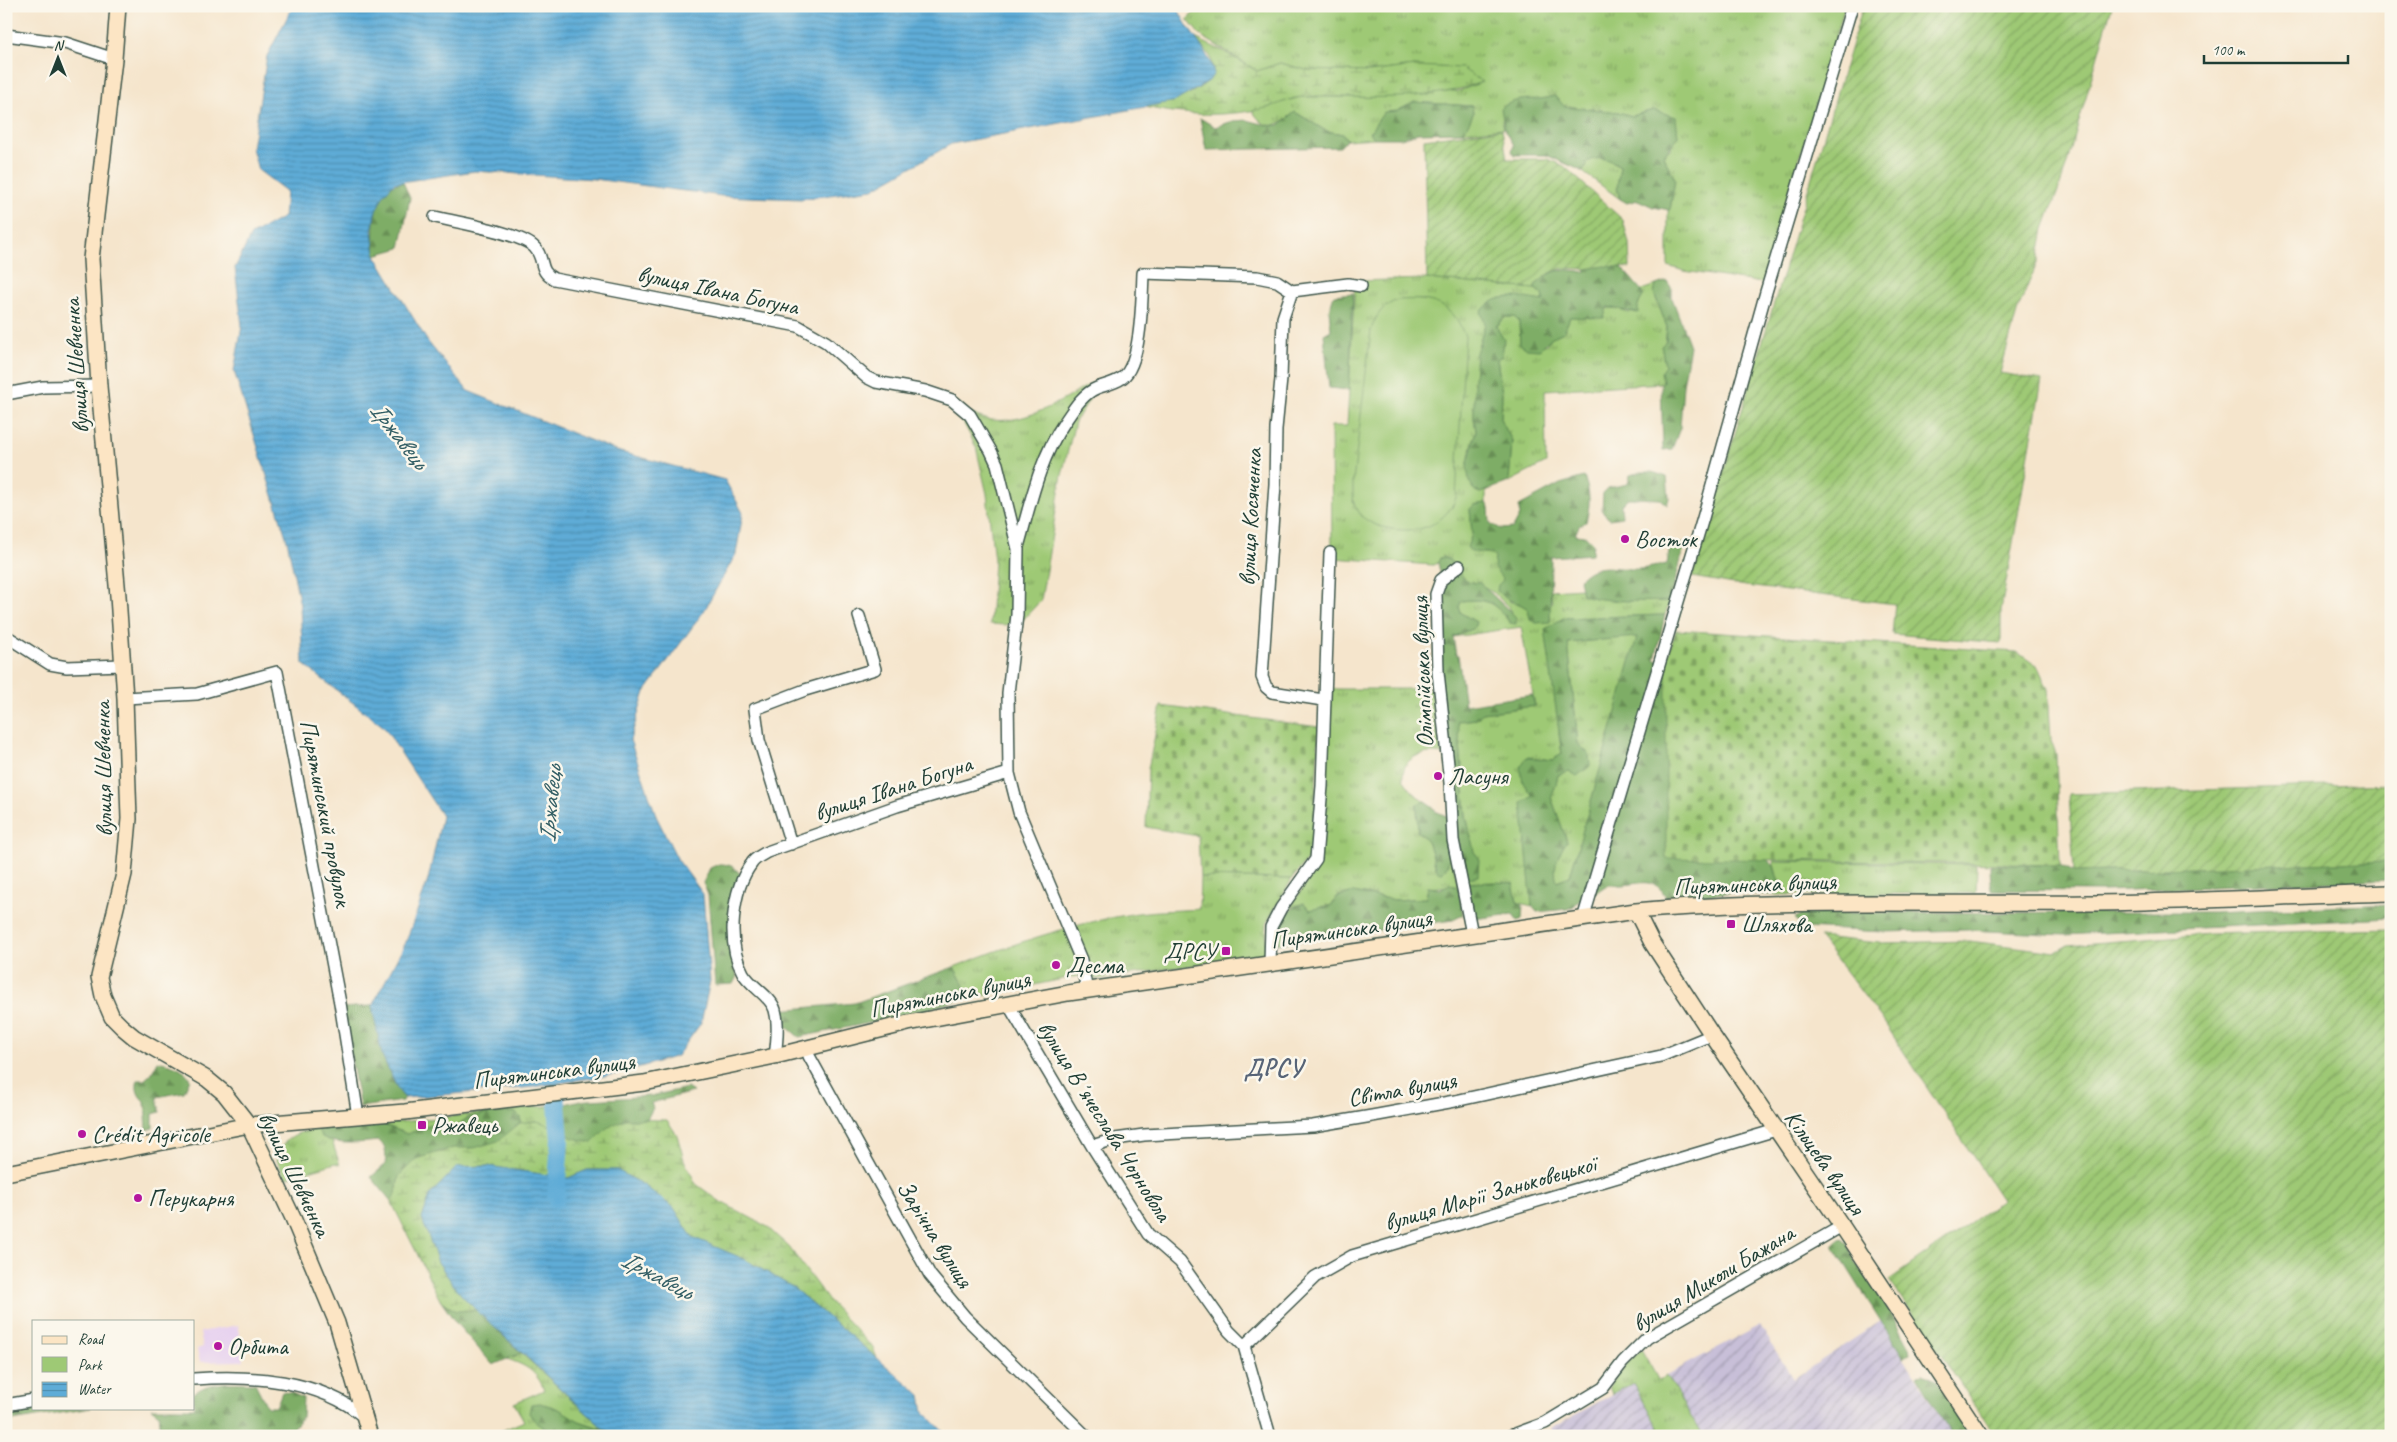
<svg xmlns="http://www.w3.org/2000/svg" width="2397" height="1442" font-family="Caveat,sans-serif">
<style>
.built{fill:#e7d2ef}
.industrial{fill:url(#industrial-furrows)}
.grass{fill:url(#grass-tufts);stroke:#5e8354;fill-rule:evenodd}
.forest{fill:url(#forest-firs);stroke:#4e754d;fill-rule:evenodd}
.wetland{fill:url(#wetland-marsh);stroke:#5e8354}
.cemetery{fill:url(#cemetery-stones);stroke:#5e8354}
.park{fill:#9ec975;stroke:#5e8354}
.garden{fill:url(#garden-furrows);stroke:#5e8354}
.water{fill:url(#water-rules);stroke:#3e7486}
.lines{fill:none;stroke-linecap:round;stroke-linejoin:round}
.river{stroke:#5eacd7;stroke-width:18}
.street-casing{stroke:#3f564b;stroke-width:14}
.secondary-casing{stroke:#3f564b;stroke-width:18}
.street{stroke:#fff;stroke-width:11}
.secondary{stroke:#fce5c4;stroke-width:15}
.poi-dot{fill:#b5179e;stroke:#fbf7ec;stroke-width:2}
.labels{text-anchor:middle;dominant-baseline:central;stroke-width:5;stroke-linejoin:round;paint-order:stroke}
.street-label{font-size:24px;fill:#1f3d34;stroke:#fbf7ec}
.poi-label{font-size:24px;fill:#1f3d34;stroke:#fbf7ec;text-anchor:start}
.water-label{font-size:25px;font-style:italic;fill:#325e65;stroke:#fbf7ec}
.neighbourhood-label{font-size:25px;font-weight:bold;fill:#576477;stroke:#fbf7ec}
</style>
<defs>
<pattern id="industrial-furrows" width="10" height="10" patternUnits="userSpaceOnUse" patternTransform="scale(1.25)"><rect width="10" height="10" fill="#c8bfd8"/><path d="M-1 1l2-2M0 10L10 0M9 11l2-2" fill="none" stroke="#a29cb0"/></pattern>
<pattern id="grass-tufts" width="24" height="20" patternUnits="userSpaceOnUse" patternTransform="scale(1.25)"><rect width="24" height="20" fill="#9ec975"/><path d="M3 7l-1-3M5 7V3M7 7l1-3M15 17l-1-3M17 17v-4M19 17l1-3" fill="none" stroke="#80a461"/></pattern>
<pattern id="forest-firs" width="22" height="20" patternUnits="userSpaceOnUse" patternTransform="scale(1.25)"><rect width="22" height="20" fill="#7ead66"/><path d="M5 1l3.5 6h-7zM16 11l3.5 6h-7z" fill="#678e55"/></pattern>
<pattern id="wetland-marsh" width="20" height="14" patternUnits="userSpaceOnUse" patternTransform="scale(1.25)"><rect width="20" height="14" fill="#9ec975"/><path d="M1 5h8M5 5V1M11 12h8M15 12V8" fill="none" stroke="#80a461"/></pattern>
<pattern id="cemetery-stones" width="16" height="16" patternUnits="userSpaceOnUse" patternTransform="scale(1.25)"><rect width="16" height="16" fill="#9ec975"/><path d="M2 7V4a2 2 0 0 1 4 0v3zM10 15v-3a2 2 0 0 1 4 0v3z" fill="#80a461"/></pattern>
<pattern id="garden-furrows" width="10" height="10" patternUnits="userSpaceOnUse" patternTransform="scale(1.25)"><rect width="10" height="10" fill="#9ec975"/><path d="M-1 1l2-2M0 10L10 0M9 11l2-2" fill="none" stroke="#80a461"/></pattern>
<pattern id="water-rules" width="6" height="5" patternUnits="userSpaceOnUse" patternTransform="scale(1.25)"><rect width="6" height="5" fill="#5eacd7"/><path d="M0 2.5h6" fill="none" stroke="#4d8daf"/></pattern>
</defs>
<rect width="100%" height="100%" fill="#fbf7ec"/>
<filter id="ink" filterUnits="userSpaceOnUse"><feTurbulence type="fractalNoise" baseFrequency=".02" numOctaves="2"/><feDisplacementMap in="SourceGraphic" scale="10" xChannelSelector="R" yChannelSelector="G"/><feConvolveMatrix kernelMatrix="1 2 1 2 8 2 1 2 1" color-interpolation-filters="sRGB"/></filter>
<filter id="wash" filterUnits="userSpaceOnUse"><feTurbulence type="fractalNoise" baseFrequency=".0096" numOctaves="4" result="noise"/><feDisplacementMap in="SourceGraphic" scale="20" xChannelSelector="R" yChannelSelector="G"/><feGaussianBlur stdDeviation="1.12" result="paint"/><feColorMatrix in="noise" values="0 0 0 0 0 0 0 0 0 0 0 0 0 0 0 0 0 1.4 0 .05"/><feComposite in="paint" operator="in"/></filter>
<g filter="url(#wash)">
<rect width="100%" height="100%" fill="#f5e5cc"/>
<path class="built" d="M238 1325 243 1361 200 1362 197 1349 203 1347 200 1332Z"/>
<path class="industrial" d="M1881 1321 1952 1436H1702L1667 1375 1760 1325 1793 1379Z
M1633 1383 1663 1436H1555L1551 1428Z"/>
<path class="grass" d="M1196 6H1845L1762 283 1684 271 1668 266V209L1670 210 1675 179 1663 156 1671 148 1676 117 1653 110 1632 116 1618 112 1563 106 1555 96 1540 100H1528L1502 120 1504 128 1464 132 1473 114 1472 106 1414 102 1397 112 1369 132 1375 138 1347 140 1343 134 1326 131 1295 112C1277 127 1266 133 1252 110L1301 97H1377L1459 91 1482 82 1414 66 1369 72 1306 70 1280 63 1257 71 1200 35 1187 19 1194 13Z
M1595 158H1606L1620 166 1617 188 1620 199 1580 170 1586 168 1587 162Z
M1427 279 1535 289 1543 294 1545 302 1500 298 1485 324 1477 353 1474 418 1476 431 1469 456 1480 493 1486 491V503L1474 505 1470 509 1472 534 1481 553H1488L1496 557 1510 602H1519L1528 609 1530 618 1552 603 1551 590 1581 588 1582 594 1613 600 1670 601 1665 615 1563 618 1559 735 1562 755 1552 760 1527 757 1523 782 1533 796 1532 906 1517 902 1513 883H1467L1462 876 1479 859 1474 852 1466 815 1458 721 1477 719 1481 713 1535 706 1521 627 1453 637 1474 628 1476 622 1461 613 1459 607 1461 601C1488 598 1494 602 1510 623L1512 611C1504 603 1493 590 1482 586 1473 582 1465 583 1458 574 1452 566 1453 557 1440 558L1438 563 1433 565 1332 558 1331 426H1347L1355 281ZM1398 300H1425L1453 506C1429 534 1369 541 1353 501Z
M1656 285 1654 293 1667 327 1663 358 1665 365 1663 383 1545 390 1546 463 1509 482 1512 441 1501 420 1502 393 1497 359 1500 336 1496 327 1506 317H1514L1519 321 1520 344 1546 345 1552 337 1564 332 1570 317 1580 315 1590 318C1605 308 1612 304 1629 313L1638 305 1643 296 1641 290Z
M1092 383 1094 392 1075 422 1062 475 1041 600 1020 623 1004 625 990 624 994 561 987 494 976 447 962 420 970 413C1010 435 1058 403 1092 383Z
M1638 636 1570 876 1556 881C1552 864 1558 854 1567 841L1551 797 1556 784 1558 775 1569 771 1589 754 1578 744 1568 643Z
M1328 689H1435L1442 754C1424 750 1401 757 1403 779L1414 794 1425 801 1417 804 1418 832C1434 844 1430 855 1438 871L1442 872 1448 865V857L1451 851 1458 886C1448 884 1439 889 1428 887L1426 898 1395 900 1353 892 1337 897 1332 905 1310 910 1304 903 1290 908 1318 864Z
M1773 861 1977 865 1976 893 1771 895 1780 887Z
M1200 877 1292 879 1267 922 1265 955 1097 979 1077 976 992 994 966 998 964 985 954 967C1010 945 1067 925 1126 915 1150 910 1175 911 1199 909Z
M554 1105 557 1129 537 1121 520 1123V1117L515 1112 468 1117 452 1132 437 1123 407 1134 382 1124Z
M318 1129 322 1137 332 1141 340 1165 336 1163 285 1178 277 1160C283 1137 295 1132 318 1129Z
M1641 1349 1659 1381 1667 1375 1702 1436H1663L1633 1383 1612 1394 1609 1387 1628 1362Z
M521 1353 604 1429 579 1421 551 1406 543 1429 560 1436H490L524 1421 514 1403 544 1390C537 1371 525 1365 507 1359Z"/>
<path class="forest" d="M1555 96 1564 106 1618 112 1632 116 1653 110 1676 117 1678 137 1663 156 1675 179 1670 210 1653 207 1638 200 1627 203 1620 199 1617 188 1620 166C1609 158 1599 156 1587 162L1586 168 1580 170 1546 155H1514L1512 151 1514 145 1505 131 1501 108C1521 94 1532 103 1555 96Z
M1414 102 1472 106 1473 114 1464 132 1418 133 1401 138H1375L1369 133 1384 112 1397 111Z
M1295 112 1326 131 1343 134 1347 140 1340 147 1206 150 1200 118 1215 127 1233 121 1247 120 1270 126 1279 125Z
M403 182 410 198 400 248 375 255C372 231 371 187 403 182Z
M1605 266 1622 268 1641 290 1643 296 1638 305V313L1607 307 1604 318 1570 317 1564 332 1552 337 1539 350 1527 349 1520 344 1519 321 1514 317H1506L1496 326 1504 340 1502 356 1497 359 1502 393 1501 420 1512 441 1509 482 1480 493 1475 491 1469 481 1467 466 1476 431 1474 418V379L1476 353 1485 324 1481 312C1498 290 1520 298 1544 301L1543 294 1535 289V285C1555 268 1560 268 1585 272L1586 269Z
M1667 281 1672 289V298L1690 346 1683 385 1680 428 1672 449 1663 450 1661 383 1663 382 1661 372 1665 365 1661 346 1666 341 1667 327 1654 293 1656 285Z
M1353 293 1349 390 1329 388 1324 334 1331 330 1329 310 1334 295Z
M1641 472H1652L1667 477 1669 498 1667 505 1660 499 1628 498 1621 505 1622 517 1609 519 1602 511 1603 493 1608 488 1628 484 1630 475Z
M1584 477C1591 494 1590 505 1586 522L1579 526 1575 535 1586 536 1593 543 1592 554 1551 557 1550 622 1536 623 1530 619 1528 609C1517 601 1507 602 1497 591L1498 585 1503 580 1494 568 1495 557 1488 553 1471 552 1467 547 1472 534 1470 509 1474 505 1486 503 1489 507 1490 523 1501 529 1513 528 1520 515 1519 506 1560 484Z
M1677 544H1685L1670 601C1653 602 1594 602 1582 594L1579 579C1596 562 1610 568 1631 569 1643 570 1655 566 1667 564L1669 552Z
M1440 558C1459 556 1455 584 1480 583L1516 617V624L1510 623C1494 602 1488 598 1461 601L1459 607 1461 613 1476 622 1474 628 1453 637 1456 655H1458L1465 705 1532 695 1535 706 1482 713 1477 719 1458 721 1466 815 1474 852 1479 858 1478 876 1465 879 1462 876 1439 672 1442 581 1438 563Z
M1665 615 1655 660 1666 662 1689 701 1765 858 1774 866 1780 887 1771 895C1756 895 1739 891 1724 893 1703 895 1688 899 1666 897 1655 876 1641 884 1622 885 1617 885 1610 884 1606 886 1596 891 1600 893 1586 894L1574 906 1568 909 1537 912 1532 906 1522 803 1533 796 1523 782 1520 767 1527 757 1552 760 1562 754 1545 629 1563 618ZM1637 637 1570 876 1557 881C1552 865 1559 854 1567 841L1551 797 1556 785 1558 775 1569 771 1577 776 1590 766 1589 754 1578 744 1568 643Z
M1425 801 1432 806 1435 811 1449 817C1450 831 1454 864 1442 872H1438C1430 855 1434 844 1418 832L1417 804Z
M2391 861V880L2103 891 1991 890 1990 865H2060L2074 872Z
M719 864C729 864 734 866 740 874L730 945 737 976 733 984 715 985 708 895 703 883 710 868Z
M1495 882 1513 883 1517 902 1523 905 1522 919 1518 921 1513 914 1474 919 1466 883Z
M1450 884 1458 886 1463 915 1453 920 1278 944C1274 924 1285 910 1304 903L1310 910 1332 905 1337 897 1353 892 1395 900 1426 898 1428 887 1440 889Z
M2391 904V918L2065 935 1968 930 1884 932 1803 928 1795 918 1804 913 2214 912Z
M954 967 964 985 966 998 905 1016 799 1037 787 1027 780 1010 855 1003Z
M369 1006H372C379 1039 383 1072 405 1098L402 1101 360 1107 342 1008Z
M158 1061C172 1065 183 1066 190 1079L184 1092 157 1097 160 1112 153 1114V1128L147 1130 145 1102C138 1096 135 1089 138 1080H144L151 1074Z
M687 1088 693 1092 651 1103 653 1108 647 1119C620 1120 611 1124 592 1143L573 1138 563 1132 562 1105 576 1101 651 1096Z
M515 1112 520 1117V1123L499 1141 474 1148H453L416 1159 399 1176 396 1194 391 1201 371 1177 385 1165C386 1156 387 1147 379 1141 364 1142 322 1149 318 1129L382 1124 407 1134 437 1123 452 1132C465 1111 493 1114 515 1112Z
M1841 1238 1848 1244 1855 1262 1878 1290 1909 1347 1910 1353 1904 1358 1833 1245Z
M440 1300 456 1311 476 1310 521 1353 493 1365 456 1323Z
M1923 1374 1936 1380 1971 1436H1952L1916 1375Z
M255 1383 267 1407H276L282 1392 292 1393 303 1398 302 1417 290 1431 292 1436H136L161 1433 159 1414 151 1408H194V1393C211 1380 235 1383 255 1383Z
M540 1403 559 1409 579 1421 620 1436C590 1436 546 1442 529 1413L531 1404Z
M34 1405V1408H91L6 1422V1410L23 1411 25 1407Z"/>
<path class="wetland" d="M1195 38 1223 51 1257 71 1280 63 1306 70 1369 72 1414 66 1462 68 1482 82C1440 98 1393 98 1347 97 1333 97 1317 95 1302 97 1290 98 1278 105 1266 108 1227 117 1184 116 1145 107 1170 102 1198 95 1214 74L1210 56Z
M625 1119 667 1120 677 1135 684 1160 696 1184 721 1202 766 1226 789 1247 828 1300 873 1348 877 1358 792 1287 744 1259 692 1237 674 1208 642 1184 617 1170H587L568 1178 488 1166 457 1167 430 1195 422 1219 438 1262 457 1290 476 1310 456 1311 440 1300 391 1201 396 1194 399 1176 416 1159 453 1148H474L498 1141 520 1123 537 1121 549 1125 573 1138 592 1143 607 1128Z"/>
<path class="cemetery" d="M1676 630 2017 652 2038 667 2048 689 2051 740 2056 754 2060 865 1666 858V662Z
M1161 706 1319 727 1313 852 1292 879 1200 877 1198 836 1146 827 1148 769Z"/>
<path class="park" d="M1398 300C1433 298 1450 302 1465 336L1456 498C1451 511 1438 524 1423 528 1404 533 1370 529 1358 512 1352 504 1353 492 1353 482L1371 330C1376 315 1383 305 1398 300Z"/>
<path class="garden" d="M1863 6H2112L2063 177 2044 229 2038 261 2018 309 2000 373 2042 380 2001 610V643L1892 634 1895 604 1746 586 1692 577Z
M1502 129 1507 159H1547L1564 166 1623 220 1629 243 1630 268 1605 266 1586 269 1562 268 1550 273 1535 285V289L1427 279 1424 139Z
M2391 784V861L2074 872 2069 794Z
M2391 929V1436H1996L1889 1280 2002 1200 1882 1019 1819 937 1880 943 1970 941 2056 952 2068 945 2209 934Z"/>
<path class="water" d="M293 6H1177C1187 32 1207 47 1214 73L1209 81 1176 101 951 144 873 189 801 199 722 196 594 179 475 171 394 183 384 194 375 213 372 231 375 255 428 342 468 391 617 451 725 480 743 513 736 554 704 611 645 692 630 740 657 818 678 860 703 894 710 981 701 1023 677 1056 617 1074 534 1087 405 1098 398 1090 382 1055 372 1006 406 942 428 880 442 816 384 727 303 664 300 605 287 540 234 371 242 326 235 268 251 235 284 217 286 191 258 170 252 148 267 56Z
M488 1166 568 1178 587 1170H617L642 1184 674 1208 692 1237 744 1259 792 1287 921 1395 924 1412 948 1436H620L604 1429 476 1310 457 1290 438 1262 422 1219 430 1195 457 1167Z"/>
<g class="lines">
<path class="river" d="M556 1093 560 1139 556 1199"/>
</g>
</g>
<g filter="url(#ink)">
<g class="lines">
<g class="street-casing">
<path id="street" d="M6 35 65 43 114 59
M435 217C456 222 522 233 535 248 545 258 538 272 554 279L798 326 826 342 866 377 876 382 925 391 952 400 970 415 991 451 997 464 1018 549 1017 615 1008 693 1009 773 1019 812 1081 960 1087 991
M1292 291 1283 318 1281 379 1276 429 1275 484 1262 677 1266 687 1272 692 1323 700
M6 394 43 387 99 386
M1018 547C1030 505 1039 460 1064 423 1073 410 1082 394 1097 388 1105 385 1115 383 1122 378 1142 364 1142 296 1143 273L1257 277 1277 281 1292 291 1348 284 1361 286
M1459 566 1441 580 1436 594 1438 672 1450 783 1453 840 1472 934
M6 636 50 664 67 667 122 665
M125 698 197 694 277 672 340 1003 358 1116
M791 844 759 740 755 709 805 690 875 669 859 616
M1583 919 1703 518 1766 292 1852 6
M1270 963 1271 927 1281 908 1316 859 1322 786 1330 553
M1008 1004 1092 1146 1148 1234 1180 1262 1229 1331 1244 1346 1270 1436
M807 1048 809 1056 930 1275 965 1317 1086 1436
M775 1056C777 1042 779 1024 775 1010 771 996 750 986 743 973 726 943 732 889 752 863 755 858 762 855 767 852L897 806 1009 773
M1092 1146 1115 1139 1144 1135 1313 1126 1372 1116 1455 1101 1661 1056 1712 1035
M1244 1346 1315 1277 1352 1256 1776 1130
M194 1379C249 1375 320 1379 364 1417
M6 1405 34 1400
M1510 1436 1545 1423 1603 1388 1623 1362 1647 1338 1842 1226"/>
</g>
<g class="secondary-casing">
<path id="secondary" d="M118 6 114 59 91 259 99 386 118 596 125 698 129 819 124 874 99 977 103 996 112 1017 122 1027 134 1037 207 1079 224 1093 249 1125 293 1218 337 1323 370 1436
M1636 911 1652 943 1712 1035 1842 1226 1981 1436
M6 1173 249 1125 405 1112 644 1083 775 1056 908 1023 1068 993 1636 911C1786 898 1937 905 2088 903 2189 902 2290 896 2391 893"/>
</g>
<use href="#street" class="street"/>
<use href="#secondary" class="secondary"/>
</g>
</g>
<g class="poi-dot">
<circle cx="1625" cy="539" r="5"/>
<circle cx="1438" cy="776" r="5"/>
<rect x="1726" y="919" width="10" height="10" rx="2.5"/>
<rect x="1221" y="946" width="10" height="10" rx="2.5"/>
<circle cx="1056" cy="965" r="5"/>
<rect x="417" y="1120" width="10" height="10" rx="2.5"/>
<circle cx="82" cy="1134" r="5"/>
<circle cx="138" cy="1198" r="5"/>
<circle cx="218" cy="1346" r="5"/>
</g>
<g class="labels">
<g class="street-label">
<text transform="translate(718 290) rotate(12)">вулиця Івана Богуна</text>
<text transform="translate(76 366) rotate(-94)">вулиця Шевченка</text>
<text transform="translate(1250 517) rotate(-87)">вулиця Косяченка</text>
<text transform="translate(1422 672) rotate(-92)">Олімпійська вулиця</text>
<text transform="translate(103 769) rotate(-91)">вулиця Шевченка</text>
<text transform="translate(893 788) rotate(-18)">вулиця Івана Богуна</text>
<text transform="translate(326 813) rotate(79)">Пирятинський провулок</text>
<text transform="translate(1755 884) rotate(-2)">Пирятинська вулиця</text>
<text transform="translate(1351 929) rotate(-8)">Пирятинська вулиця</text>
<text transform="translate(950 994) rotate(-11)">Пирятинська вулиця</text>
<text transform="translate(554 1071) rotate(-7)">Пирятинська вулиця</text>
<text transform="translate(1402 1089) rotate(-10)">Світла вулиця</text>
<text transform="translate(1105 1121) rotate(58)">вулиця Вʼячеслава Чорновола</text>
<text transform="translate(1825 1162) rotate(55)">Кільцева вулиця</text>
<text transform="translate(295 1174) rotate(64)">вулиця Шевченка</text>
<text transform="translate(1490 1193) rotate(-16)">вулиця Марії Заньковецької</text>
<text transform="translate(935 1234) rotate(58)">Зарічна вулиця</text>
<text transform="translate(1713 1278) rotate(-31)">вулиця Миколи Бажана</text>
</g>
<g class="poi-label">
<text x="1635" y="539">Восток</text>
<text x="1448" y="776">Ласуня</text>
<text x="1741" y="924">Шляхова</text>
<text x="1216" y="951" text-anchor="end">ДРСУ</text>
<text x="1066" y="965">Десма</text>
<text x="432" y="1125">Ржавець</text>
<text x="92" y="1134">Crédit Agricole</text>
<text x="148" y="1198">Перукарня</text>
<text x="228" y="1346">Орбита</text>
</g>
<g class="water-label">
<text transform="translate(399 435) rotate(52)">Іржавець</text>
<text transform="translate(550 804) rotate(-85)">Іржавець</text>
<text transform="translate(657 1275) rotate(28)">Іржавець</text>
</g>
<g class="neighbourhood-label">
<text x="1273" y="1068">ДРСУ</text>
</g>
</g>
<rect width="2397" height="1442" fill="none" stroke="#fbf7ec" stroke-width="25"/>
<rect x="32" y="1320" width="162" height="90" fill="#fbf7ec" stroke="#a3ada2"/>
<rect x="42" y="1336" width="25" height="8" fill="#fce5c4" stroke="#a3ada2"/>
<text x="78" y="1344" font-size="15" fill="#1f3d34">Road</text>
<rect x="42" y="1357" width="25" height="15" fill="#9ec975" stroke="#a3ada2"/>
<text x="78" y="1370" font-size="15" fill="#1f3d34">Park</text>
<rect x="42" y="1382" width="25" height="15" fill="url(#water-rules)" stroke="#a3ada2"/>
<text x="78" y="1394" font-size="15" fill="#1f3d34">Water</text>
<g transform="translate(58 58)" stroke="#fbf7ec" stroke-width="4" paint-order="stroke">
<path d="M0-4L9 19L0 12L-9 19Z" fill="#1f3d34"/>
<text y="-8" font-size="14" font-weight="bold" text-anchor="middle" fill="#1f3d34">N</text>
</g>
<path d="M2204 55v8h144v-8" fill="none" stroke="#1f3d34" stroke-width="2.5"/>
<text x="2212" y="55" font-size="15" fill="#1f3d34" stroke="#fbf7ec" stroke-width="4" paint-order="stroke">100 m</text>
</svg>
